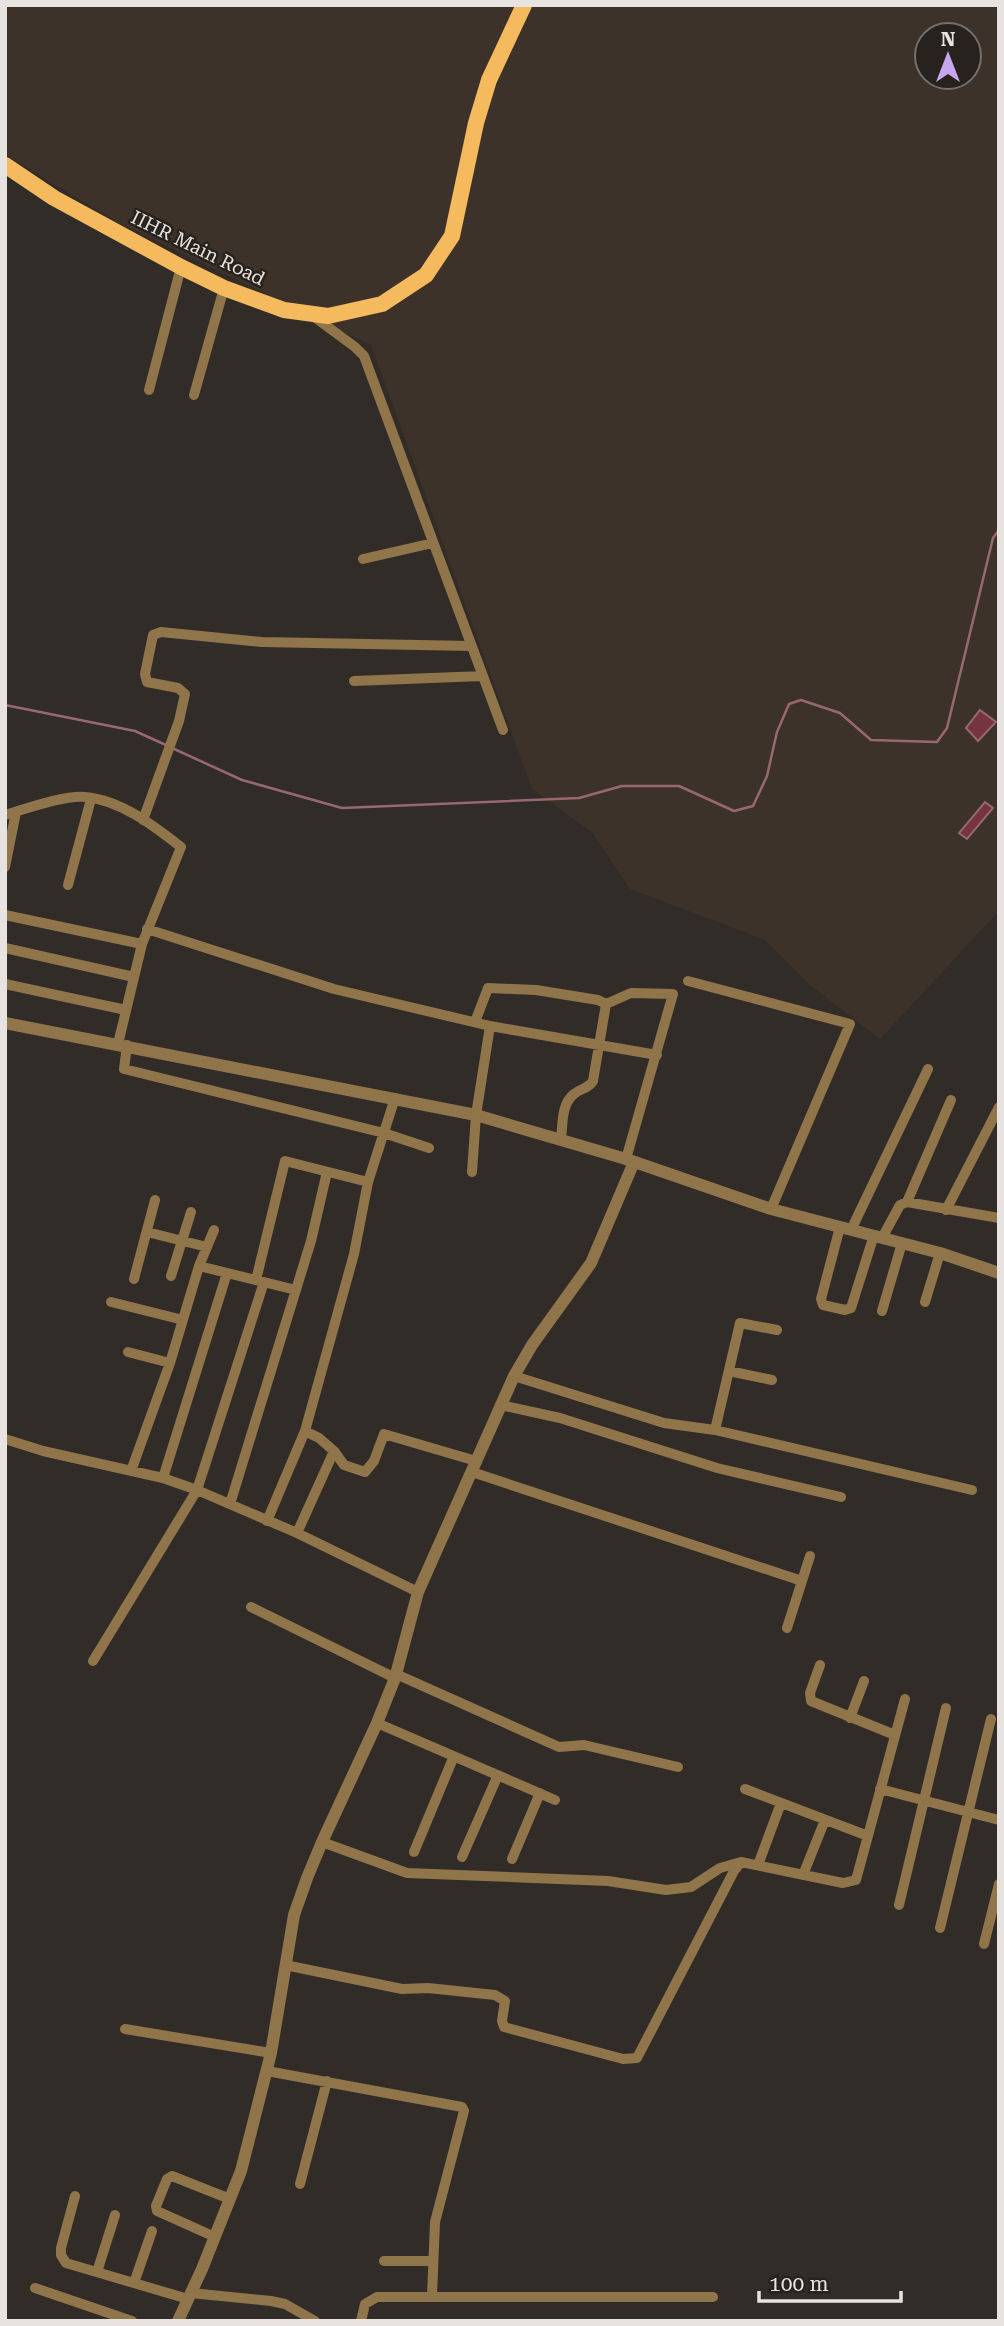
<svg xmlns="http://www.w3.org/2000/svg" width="1004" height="2326" font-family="'Roboto Serif',serif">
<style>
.built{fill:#3d322a;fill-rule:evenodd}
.water{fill:#753440;stroke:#976870;stroke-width:2}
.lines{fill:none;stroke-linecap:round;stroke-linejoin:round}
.stream{stroke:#976870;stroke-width:2.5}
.minor{stroke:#90744a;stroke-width:10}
.tertiary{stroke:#90744a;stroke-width:12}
.primary{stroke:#f5ba5d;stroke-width:16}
.labels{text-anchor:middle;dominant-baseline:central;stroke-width:5;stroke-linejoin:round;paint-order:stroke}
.street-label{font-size:19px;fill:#e7e3e0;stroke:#28221e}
</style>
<rect width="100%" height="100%" fill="#312c28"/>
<path class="built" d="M5 5H999V911L880 1039 810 985 765 940 630 889 592 832 532 789 371 345 117 222 9 157 5 154ZM927 35H969V77H927Z"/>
<path class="water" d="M980 710 996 722 978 741 966 728Z
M985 802 993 808 967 839 959 833Z"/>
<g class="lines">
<path class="stream" d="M5 705 135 731 166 745
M172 748 242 780 342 808 579 798 622 786H679L734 811 753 806 767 776 777 732 789 704 801 700 840 713 871 740 937 742 947 728 993 538 999 530"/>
<path class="minor" d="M313 316 355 347 364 356 503 730
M149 390 181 267
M194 395 224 288
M363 559 433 543
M354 681 483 676
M5 815C26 809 64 795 85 797 121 800 154 826 181 847L142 944 118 1044
M143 820 179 721 185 694 178 688 147 682 145 674 153 635 161 632 262 642 471 646
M5 867 16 812
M68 885 91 799
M5 915 142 944
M147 929 334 989 490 1026 657 1055
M5 948 134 977
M688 981 850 1024 771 1209
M5 984 126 1010
M475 1022 488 988 536 990 598 1000 606 1004
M127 1045 124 1069 384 1133 429 1148
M561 1139C563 1124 561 1104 574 1094 581 1088 588 1089 593 1081L606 1004 631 993 673 994 626 1159
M472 1172 476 1115 490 1026
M907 1202 951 1100
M946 1210 999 1107
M840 1227 821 1299 823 1305 845 1310 851 1308 874 1235
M851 1230 928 1069
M147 1232 207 1247
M882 1238 900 1205 907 1202 999 1218
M199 1266 296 1290
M171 1276 191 1212
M134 1279 155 1200
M256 1280 285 1161 368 1182 395 1098
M111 1302 183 1320
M925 1302 940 1253
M882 1311 902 1243
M128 1352 170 1363
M729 1371 772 1380
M514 1376 664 1423 715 1430 972 1490
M500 1405 560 1418 717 1468 841 1497
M715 1430 740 1323 777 1330
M305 1431 354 1254 368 1182
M5 1439 43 1451 163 1478 197 1490 297 1533 418 1592
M131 1471 170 1363 199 1266 214 1230
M472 1472 802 1581
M163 1478 227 1273
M230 1504 311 1241 327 1172
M267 1521 305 1431 319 1438 334 1451 344 1465 365 1472 374 1461 384 1434 476 1461
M297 1533 334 1451
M251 1607 395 1678
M787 1628 810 1556
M93 1661 197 1490 264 1282
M820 1665 810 1693 811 1701 895 1735
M396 1674 559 1747 584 1745 678 1767
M850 1718 864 1681
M377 1723 555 1800
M745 1789 868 1836
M880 1789 999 1820
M322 1842 407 1873 608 1881 666 1890 691 1887 720 1868 741 1862
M414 1852 454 1756
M462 1857 498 1775
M512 1859 540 1793
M758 1865 781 1803
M803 1875 825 1820
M899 1905 946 1708
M940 1928 991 1719
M984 1944 999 1884
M285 1965 402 1989 428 1988 495 1995 505 2001 502 2021 504 2027 623 2059 637 2058 734 1871 741 1862 843 1883 856 1880 905 1699
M125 2029 271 2053
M267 2071 462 2107 464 2111 435 2222 432 2296
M300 2184 327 2081
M75 2196 61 2248V2255L66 2263 188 2299
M215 2237 157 2211 156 2206 167 2179 172 2176 230 2199
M384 2261H433
M97 2272 115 2215
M134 2283 152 2231
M35 2288 132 2321
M191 2293 271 2301 285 2304 315 2321
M361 2321 365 2304 377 2297H713"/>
<path class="tertiary" d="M5 1023 476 1115 626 1159 771 1209 940 1253 999 1273
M178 2321 202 2269 241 2171 271 2053 294 1915 307 1878 322 1842 377 1723 395 1678 418 1592 514 1376 532 1345 591 1263 634 1162"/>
<path class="primary" d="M5 165 54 198 181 267 224 288 284 310 328 316 382 304 426 275 452 236 476 123 489 80 524 5"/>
</g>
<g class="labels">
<g class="street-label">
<text transform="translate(198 248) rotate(26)">IIHR Main Road</text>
</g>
</g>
<rect width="1004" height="2326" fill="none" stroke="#e7e3e0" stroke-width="14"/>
<g transform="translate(948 56)"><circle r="33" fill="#28221e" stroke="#746f6c" stroke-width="2"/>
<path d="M0-5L12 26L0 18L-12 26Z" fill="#c7a6f0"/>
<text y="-10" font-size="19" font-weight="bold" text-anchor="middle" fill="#e7e3e0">N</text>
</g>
<path d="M759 2291v10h142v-10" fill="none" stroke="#e7e3e0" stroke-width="3.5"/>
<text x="769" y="2291" font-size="21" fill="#e7e3e0" stroke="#28221e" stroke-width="5" paint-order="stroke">100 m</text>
</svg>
